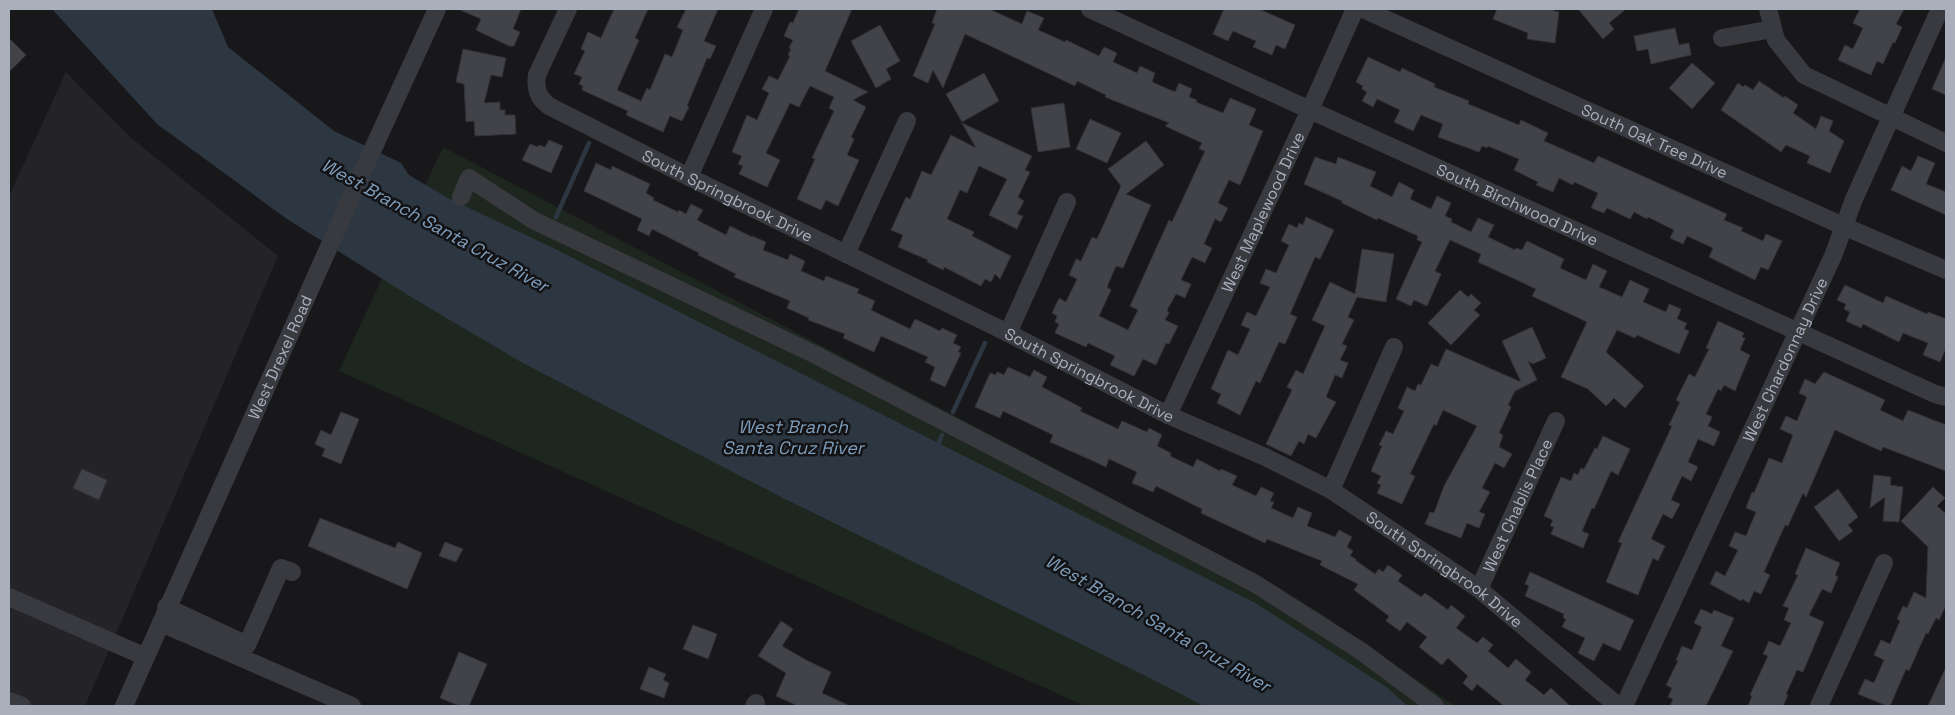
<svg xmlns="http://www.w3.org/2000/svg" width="1955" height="715" font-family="'Space Grotesk',sans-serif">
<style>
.built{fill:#242428}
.green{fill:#1e271f}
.water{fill:#2d3741}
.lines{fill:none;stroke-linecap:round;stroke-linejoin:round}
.stream{stroke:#2d3741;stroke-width:4.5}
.building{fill:#424348;stroke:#323237}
.minor{stroke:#393a40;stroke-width:18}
.labels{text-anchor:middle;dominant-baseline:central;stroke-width:5;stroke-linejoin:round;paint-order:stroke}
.street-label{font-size:16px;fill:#aaafbc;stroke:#131316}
.water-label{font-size:18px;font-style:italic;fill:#7e9dba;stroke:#131316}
</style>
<rect width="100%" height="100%" fill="#18181b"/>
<path class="built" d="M66 72 130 137 278 256 85 706H9V196Z"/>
<path class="green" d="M443 147 1258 575 1318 612 1455 706H1085L339 371Z"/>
<path class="water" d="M52 9H212L228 47 334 131 401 163 409 175 446 197 553 248 1255 603 1385 686 1408 706H1204L1144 675 783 498 521 362 416 300 287 219 157 124Z"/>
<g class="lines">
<path class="stream" d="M556 217 589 143
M953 412 985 343
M937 448 942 435"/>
</g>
<path class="building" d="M458 9H521L513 29 520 32 514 46H509L476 30 481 19Z
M614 9H648L635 38 639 40 617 90 641 101 647 88 650 90 665 54 672 57 683 30 677 27 686 9H718L704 41 716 46 710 59 707 58 687 106 689 107 682 121 670 116 663 132 626 115 628 111 582 90 583 86 579 84 582 77 574 74 585 51 581 49 588 32 601 38Z
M799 9H852L825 71 868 92 853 100 866 107 851 137 854 139 847 155 859 160 838 206 826 200 821 210 797 199 815 159 812 158 834 111 829 108 834 97 810 86 799 107 790 103 766 153 780 160 767 187 739 174 743 166 738 164 742 156 732 152 747 115 757 120 769 93 762 89 769 76 778 80 790 56 788 55 791 49 789 48 793 40 784 36 790 22 793 23Z
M937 9H989L1022 24 1027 11 1044 18 1038 30 1065 42 1066 40 1099 56 1104 47 1117 53 1113 62 1137 73 1140 66 1155 73 1152 82 1175 92 1179 83 1192 89 1189 97 1197 100 1196 102 1223 113 1230 98 1256 109 1249 125 1263 131 1240 185 1229 180 1218 203 1228 208 1221 222 1215 219 1204 244 1212 248 1205 263 1192 257 1181 280 1191 284 1185 298 1176 294 1167 310 1169 313 1165 320 1178 326 1169 344 1166 343 1156 365 1143 359 1134 376 1110 365 1115 356 1088 343 1086 347 1055 333 1059 324 1055 322 1057 316 1052 313 1059 298 1066 302 1077 279 1069 275 1076 259 1081 261 1092 237 1097 239 1121 186 1108 169 1146 141 1164 165 1126 194 1151 205 1123 268 1116 266 1107 287 1111 290 1099 316 1128 330 1138 310 1130 306 1169 220 1172 222 1205 151 1199 149 1202 143 1165 126 1169 123 1105 97 1106 95 1077 81 1075 86 965 34 943 88 933 70 928 83 913 76 935 24 932 23Z
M1224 9H1259L1295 25 1285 49 1276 45 1272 55 1253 47 1256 41 1233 31 1228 41 1213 34Z
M1497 9H1554V11L1559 12 1555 43 1527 39 1528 33 1493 19Z
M1578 9H1626L1609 23 1614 29 1603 39Z
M1860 9H1904L1896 24 1902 27 1895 43 1893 42 1883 64 1877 61 1871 75 1838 60 1845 45 1853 49 1863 28 1853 23Z
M880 25 900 61 886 69 891 79 876 88 851 41Z
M1675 28 1679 45 1689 43 1691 55 1651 64 1648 49 1637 51 1634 36Z
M9 38 26 55 9 72Z
M463 49 506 58 502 77 491 75 484 103 500 102V110H505V115H515L516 134 475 136 474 121 466 122 464 84 456 82Z
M1368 57 1400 72 1402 68 1435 84 1434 87 1469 101 1468 104 1519 125 1521 120 1548 133 1544 141 1594 163 1598 156 1727 214 1724 220 1743 228 1741 231 1763 241 1766 234 1782 241 1768 270 1761 267 1755 280 1709 257 1713 248 1687 236 1683 244 1670 238 1674 230 1648 217 1647 219 1634 212 1630 219 1607 208 1604 213 1591 208 1598 193 1574 182 1573 185 1559 178 1553 192 1536 185 1538 182 1514 170 1519 159 1488 146 1487 148 1482 146 1479 152 1438 137 1443 124 1421 115 1413 131 1394 122 1400 110 1377 99 1373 107 1362 101 1367 92 1362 89 1363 86 1356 82Z
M1946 57V95L1932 89Z
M1692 63 1715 83 1692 109 1669 88Z
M984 73 999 101 962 122 946 94Z
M1759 81 1784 98 1785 96 1798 105 1793 113 1816 129 1821 116 1833 121 1829 131 1844 141 1830 173 1807 163 1810 156 1786 145 1781 152 1721 110 1738 83 1743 87 1745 85 1753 90Z
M1064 103 1070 147 1038 152 1031 108Z
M1090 119 1121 133 1107 163 1076 149Z
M962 123 1032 156 1025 170 1030 172 1018 197 1024 201 1017 214 1023 216 1017 229 989 215 1007 179 979 166 967 193 960 190 947 219 974 232 972 236 1011 256 1000 279 995 274 991 282 985 279 981 286 944 267 943 270 927 262 928 260 898 247 903 235 891 230 906 197 910 199 922 171 931 175 951 135 976 148Z
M549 140 563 146 551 173 522 160 530 144 538 147 539 145 545 147Z
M1918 156 1935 163 1926 184 1946 192V215L1891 190 1902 166 1911 171Z
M1315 157 1336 164 1338 157 1376 172 1370 186 1392 197 1399 182 1414 190 1410 199 1431 209 1437 196 1451 203 1445 216 1452 219 1451 222 1471 232 1478 218 1494 225 1488 237 1515 250 1516 248 1522 250 1527 241 1564 259 1560 268 1586 280 1593 264 1607 271 1599 287 1622 297 1630 280 1649 289 1643 302 1666 312 1669 304 1681 309 1677 319 1687 323 1684 329 1689 331 1679 354 1637 335 1635 338 1617 330 1606 352 1644 386 1625 408 1614 398 1606 406 1588 389 1561 377 1587 322 1532 296 1536 289 1478 262 1481 254 1450 240 1435 271 1441 274 1427 306 1414 300 1411 306 1396 299 1422 242 1417 240 1418 236 1378 218 1377 220 1342 203V201L1304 184Z
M596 163 611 170 612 166 650 184 646 193 654 198 653 200 678 212 679 210 686 214 691 204 703 210 697 220 726 235 730 226 752 237V236L766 242 763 250 788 260 790 254 805 261 801 271 824 281 826 276 859 289 857 293 875 301 871 310 910 329 915 319 940 331 942 328 957 335 953 343 961 347 958 352 961 353 945 387 930 380 935 367 925 362 928 357 881 336 874 352 843 338 845 334 808 320 809 318 787 308 790 301 734 277 736 274 698 255 699 253 652 229 649 236 637 230 642 219 584 191Z
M1306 217 1334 230 1320 259 1315 257 1290 314 1297 317 1285 344 1279 342 1260 383 1256 381 1240 415 1217 403 1221 394 1211 389 1228 350 1238 355 1250 329 1241 325 1247 312 1256 316 1270 287 1260 283 1266 269 1276 273 1289 245 1281 241 1289 224 1297 228 1299 223 1303 225Z
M1362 249 1394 254 1386 302 1357 297 1348 317 1354 320 1342 344 1347 346 1340 360 1348 363 1342 378 1335 375 1326 397 1336 402 1316 438 1308 434 1304 444 1299 441 1291 456 1266 444 1292 390 1287 387 1296 370 1303 374 1325 326 1312 320 1330 282 1355 294Z
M1845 285 1883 303 1886 296 1927 314 1928 312 1946 319V348L1940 362 1923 355 1928 343 1903 333 1899 342 1863 324 1861 328 1846 321 1850 312 1844 309 1846 304 1837 300Z
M1460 290 1468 297 1471 294 1481 303 1474 310 1480 315 1451 345 1428 323Z
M1718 321 1744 333 1742 337 1745 338 1740 350 1750 355 1735 391 1724 385 1721 391 1718 389 1706 414 1712 417 1708 426 1720 432 1714 446 1698 439 1688 462 1698 467 1691 481 1682 476 1671 500 1680 504 1672 519 1663 514 1651 539 1665 546 1658 561 1653 558 1638 595 1606 582 1622 543 1618 542 1672 426 1669 425 1680 402 1676 400 1689 374 1695 377 1709 349 1706 348Z
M1532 327 1546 358 1533 364 1528 361 1537 380 1515 391 1508 405 1511 407 1499 433 1503 435 1499 447 1512 454 1504 468 1495 463 1482 488 1490 492 1479 512 1485 514 1479 528 1467 523 1461 538 1425 524 1430 512 1434 513 1444 486 1477 426 1443 410 1436 426 1434 424 1410 474 1415 476 1402 504 1377 493 1381 485 1377 483 1381 476 1371 471 1382 446 1379 445 1386 431 1393 434 1404 411 1398 408 1407 387 1415 391 1418 384 1421 385 1431 364 1438 367 1446 349 1521 382 1502 341Z
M1008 367 1030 377 1034 370 1047 377 1042 387 1082 408 1080 411 1118 429 1122 421 1147 432 1149 428 1162 435 1157 446 1171 453 1170 456 1193 467 1197 459 1220 471 1221 469 1237 476 1232 485 1256 496 1261 487 1274 493 1270 501 1274 502 1271 508 1293 518 1298 507 1312 513 1307 526 1335 537 1339 530 1352 537 1347 547 1353 551 1350 556 1356 559 1355 560 1375 574 1379 569 1383 572 1388 565 1402 575 1398 581 1421 597 1425 593 1448 610 1451 605 1465 616 1456 628 1477 643 1483 637 1493 645 1488 651 1508 668 1516 659 1531 672 1525 680 1544 695 1551 688 1570 706H1504L1477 684 1472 691 1463 683 1468 676 1448 658 1442 665 1419 647 1427 637 1407 622 1400 631 1386 621 1389 616 1354 590 1358 584 1320 565 1322 561 1267 539 1265 543 1201 513 1202 509 1156 486 1153 492 1132 483 1137 472 1109 459 1106 467 1091 460 1050 442 1053 435 1003 411 1000 418 975 407 990 373 996 375 997 372 1004 375Z
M1824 372 1885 400 1880 410 1903 421 1908 410 1946 425V471L1883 447 1881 451 1835 430 1806 497 1803 493 1788 526 1785 525 1764 572 1770 575 1761 594 1754 591 1749 603 1742 599 1741 601 1710 584 1716 571 1725 576 1738 550 1729 546 1735 532 1746 536 1756 512 1746 508 1752 492 1754 493 1769 458 1782 463 1793 435 1780 429 1786 416 1797 421 1807 397 1799 393 1805 379 1815 384Z
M341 412 359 419 341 464 322 456 325 449 315 444 321 430 331 435Z
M1603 436 1630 449 1618 475 1611 471 1594 509 1592 508 1582 531 1589 534 1583 548 1551 534 1554 527 1550 526 1553 520 1544 516 1561 477 1571 481 1574 473 1578 475 1581 468 1584 469 1595 448 1597 449Z
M82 469 107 480 99 500 73 488Z
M1874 475 1891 477 1890 485 1903 487 1899 522 1883 521 1885 497 1870 508Z
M1933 487 1945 498 1937 506 1946 514V605L1939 620 1936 618 1928 634 1926 633 1909 671 1906 669 1890 706H1887L1858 694 1865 679 1874 683 1884 660 1874 655 1881 640 1890 644 1900 621 1897 619 1903 606 1907 608 1914 592 1926 598 1928 547 1901 521Z
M1838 489 1858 517 1848 525 1853 531 1839 541 1814 507Z
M320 518 395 548 398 542 422 553 407 589 308 546Z
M445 542 463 549 456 562 439 556Z
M1806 548 1840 563 1835 575 1838 577 1831 593 1822 589 1809 615 1824 622 1803 672 1797 670 1786 694 1788 695 1783 706H1748L1752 696 1750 695 1768 656 1763 654 1769 641 1780 646 1791 623 1784 620 1789 608 1783 606 1798 575 1795 574Z
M1530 572 1634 620 1620 651 1603 643 1594 661 1578 653 1585 638 1562 627 1566 619 1563 618 1564 614 1525 596 1529 586 1525 584Z
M1701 609 1712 614 1714 610 1734 618 1721 646 1733 651 1706 706H1670L1673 699 1668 697 1672 688 1666 685 1678 661 1676 660 1682 646 1692 650 1702 627 1694 623Z
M781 621 793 629 782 646 806 660 831 672 822 693 850 706H798L776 696 786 673 758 656Z
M693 625 717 634 708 659 683 649Z
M459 652 487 664 469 706H460L440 698Z
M649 667 666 674 663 680 669 683 664 698 640 689Z
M1946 667V706H1928Z"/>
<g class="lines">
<g class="minor">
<path id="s1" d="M568 9 537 75C535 89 538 98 549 106L689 177 1008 333 1168 415 1263 456 1331 490 1479 589 1618 706"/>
<path id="s2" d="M1090 9 1310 110 1935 394 1946 397"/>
<path id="s3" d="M1363 9 1843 226 1946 270"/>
<path d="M1768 9 1776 40 1804 75 1946 143"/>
<path d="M1722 38 1773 29"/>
<path d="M689 177 764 9"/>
<path d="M461 197 469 178 533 220 814 354 1254 583 1361 651 1435 706"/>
<path d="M846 254 907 121"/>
<path d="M1008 333 1067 202"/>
<path id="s4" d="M1168 415 1310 110 1355 9"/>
<path d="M1331 490 1394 347"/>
<path id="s5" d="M1479 589 1556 421"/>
<path d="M9 597 146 657"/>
<path d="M166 607 247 645 281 568 292 572"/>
<path d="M161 623 352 706"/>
<path d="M9 701 22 706"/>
<path id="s6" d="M124 706 361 175 437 9"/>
<path d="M754 706 756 703"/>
<path id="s7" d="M1624 706 1833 256 1854 199 1940 9"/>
<path d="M1819 706 1884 563"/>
</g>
</g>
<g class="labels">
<g class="street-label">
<text stroke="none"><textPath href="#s3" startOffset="320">South Oak Tree Drive</textPath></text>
<text stroke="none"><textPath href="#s1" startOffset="308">South Springbrook Drive</textPath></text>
<text stroke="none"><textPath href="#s2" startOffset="470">South Birchwood Drive</textPath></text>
<text stroke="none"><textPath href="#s4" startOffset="224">West Maplewood Drive</textPath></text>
<text stroke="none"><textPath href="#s6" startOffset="382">West Drexel Road</textPath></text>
<text stroke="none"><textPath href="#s7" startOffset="382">West Chardonnay Drive</textPath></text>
<text stroke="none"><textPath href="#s1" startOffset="712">South Springbrook Drive</textPath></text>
<text stroke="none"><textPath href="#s5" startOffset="92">West Chablis Place</textPath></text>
<text stroke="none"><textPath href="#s1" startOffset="1118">South Springbrook Drive</textPath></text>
</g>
<g class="water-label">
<text transform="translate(435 225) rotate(29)">West Branch Santa Cruz River</text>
<text x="793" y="426">West Branch<tspan x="793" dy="21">Santa Cruz River</tspan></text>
<text transform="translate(1158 623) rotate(30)">West Branch Santa Cruz River</text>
</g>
</g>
<rect width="1955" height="715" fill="none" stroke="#aaafbc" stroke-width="20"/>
</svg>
